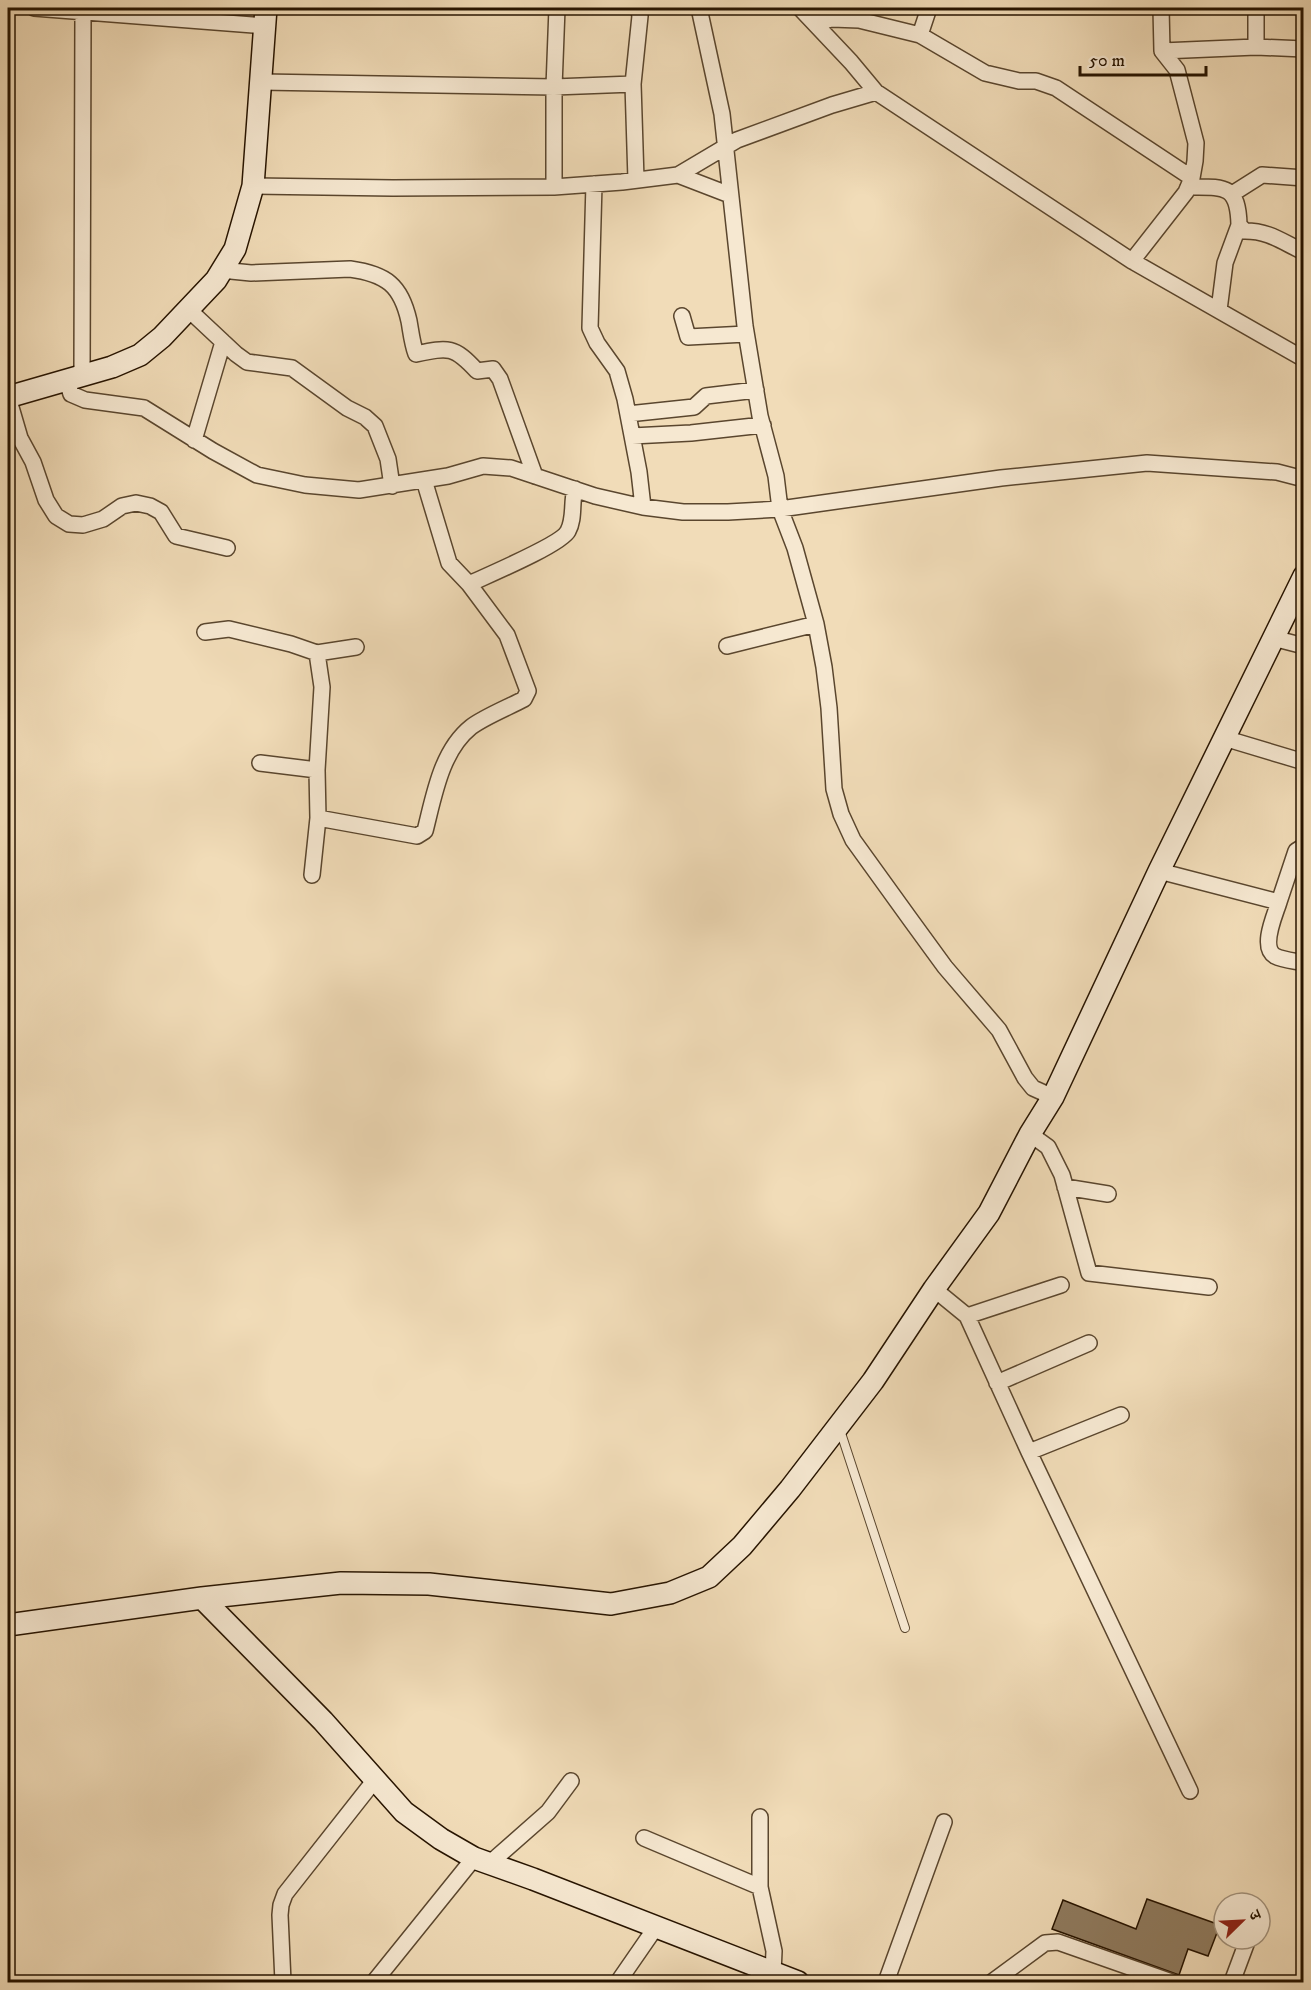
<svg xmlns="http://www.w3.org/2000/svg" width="1311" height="1990" font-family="'IM FELL DW Pica','Noto Serif Devanagari',serif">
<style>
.building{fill:#907c60;stroke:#271400;stroke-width:1.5}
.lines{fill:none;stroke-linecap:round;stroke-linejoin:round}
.lane-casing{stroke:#5a462e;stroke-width:10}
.street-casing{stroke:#5a462e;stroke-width:18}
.secondary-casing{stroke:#271400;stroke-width:24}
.lane{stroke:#f6e8d1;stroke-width:8}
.street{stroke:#f6e8d1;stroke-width:15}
.secondary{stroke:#f6e8d1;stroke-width:21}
</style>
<rect width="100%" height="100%" fill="#f1dcb8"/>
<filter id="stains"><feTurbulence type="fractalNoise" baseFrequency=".00333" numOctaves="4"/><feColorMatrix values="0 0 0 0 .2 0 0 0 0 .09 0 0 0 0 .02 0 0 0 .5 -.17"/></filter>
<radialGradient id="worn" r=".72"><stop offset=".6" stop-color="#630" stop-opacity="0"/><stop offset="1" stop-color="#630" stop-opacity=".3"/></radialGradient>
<path class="building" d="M1147 1899 1220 1925 1208 1956 1188 1949 1179 1975 1052 1929 1063 1900 1136 1929Z"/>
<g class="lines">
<g class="lane-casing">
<path id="lane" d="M840 1430 905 1628"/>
</g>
<g class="street-casing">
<path id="street" d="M34 8 265 26
M699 8 722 114 745 326 760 416 776 476 780 509 795 548 816 624 824 667 829 708 834 789 841 814 853 840 910 919 945 967 999 1030 1025 1078 1033 1088 1053 1097
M800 8 851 62 876 92
M1161 8 1162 51 1256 47
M1256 8V47L1304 49
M815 23 832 19 859 20 920 35 985 73 1019 81H1036L1056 88 1192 178
M920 35 929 8
M262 82 554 87 557 8
M678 175 730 195
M636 180 633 84 640 16 638 8
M594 184 590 328 597 343 617 371 625 399 639 472 643 507
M253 186 393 188 554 187 622 182 678 175 737 140 832 105 876 92 1132 261 1304 359
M554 187V87L633 84
M1188 187C1224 187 1238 184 1239 225L1245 231C1270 231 1282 242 1304 252
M1232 194 1262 175 1304 178
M1132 261 1186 192 1192 178 1195 161 1196 143 1177 70 1162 51
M224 267 231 271 251 273 350 269C386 274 401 285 409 321 411 332 412 343 416 354 449 347 454 346 477 371L493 369 500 379 535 476
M189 310 236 354 247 362 292 368 347 408 365 417 375 426 388 459 392 486
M1219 310 1225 263 1239 225
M682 316 688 337 746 334
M82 376 83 11
M67 381 71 394 85 400 144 408 213 451 257 475 305 485 359 490 448 476 483 466 511 468 595 496 643 507 683 512H728L780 509 1001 478 1147 463 1277 472 1304 479
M8 397 20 438 33 462 46 500 56 516 69 524 83 525 103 519 122 506 136 503 150 506 161 512 176 536 227 548
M628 414 694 407 706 396 756 390
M632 436 691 433 763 425
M194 440 223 342
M469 584C486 576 562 544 568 531 575 518 571 503 575 489
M205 632 229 629 291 644 317 653 322 687 317 770 318 818 312 875
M1273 638 1304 646
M727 646 816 624
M317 653 356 647
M1224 738 1304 762
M260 763 317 770
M318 818 417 836 425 831C434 796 441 751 471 727 484 717 509 707 524 699L528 691 507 635 469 584 449 563 424 480
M1159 871 1279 902 1296 851 1304 846
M1279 902C1275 915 1260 947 1275 956 1283 960 1295 961 1304 963
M1030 1134 1048 1147 1062 1175 1089 1273 1209 1287
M1065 1187 1108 1194
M934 1289 967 1316 1029 1452 1190 1791
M967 1316 1061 1285
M997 1383 1089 1343
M1029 1452 1121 1415
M760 1817V1887L774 1951 773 1973
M644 1838 760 1887
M489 1864 548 1812 571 1781
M283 1982 280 1915 281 1905 285 1894 374 1781
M374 1982 474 1858
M618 1982 656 1927
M886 1982 944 1822
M992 1982 1045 1943 1058 1942 1172 1982
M1232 1982 1248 1939"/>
</g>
<g class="secondary-casing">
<path id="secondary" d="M8 397 112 367 140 355 162 337 216 280 235 249 253 186 266 8
M202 1598 323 1721 404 1812 441 1839 474 1858 533 1879 798 1982
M8 1625 202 1598 341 1583 429 1584 611 1604 670 1593 709 1577 742 1546 790 1489 873 1381 934 1289 989 1213 1030 1134 1053 1097 1159 871 1304 576"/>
</g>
<use href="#lane" class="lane"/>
<use href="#street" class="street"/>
<use href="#secondary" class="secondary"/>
</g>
<rect width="1311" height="1990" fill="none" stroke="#f1dcb8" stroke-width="30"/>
<rect x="9" y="9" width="1293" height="1972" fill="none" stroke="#271400" stroke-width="3"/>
<rect x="15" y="15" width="1281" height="1960" fill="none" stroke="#271400" stroke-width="1.5"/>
<g transform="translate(1242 1921) rotate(66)"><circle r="28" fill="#f6e8d1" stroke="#a3937d" stroke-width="1.5"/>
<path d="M0-4.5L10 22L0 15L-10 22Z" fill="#8f2418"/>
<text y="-9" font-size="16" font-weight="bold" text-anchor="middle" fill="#271400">उ</text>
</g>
<path d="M1080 66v9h126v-9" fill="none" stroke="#271400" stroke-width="3"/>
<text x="1089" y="66" font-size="18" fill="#271400" stroke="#f6e8d1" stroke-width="4.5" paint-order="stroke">50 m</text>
<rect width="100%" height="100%" filter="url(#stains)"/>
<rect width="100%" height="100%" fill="url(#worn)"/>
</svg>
